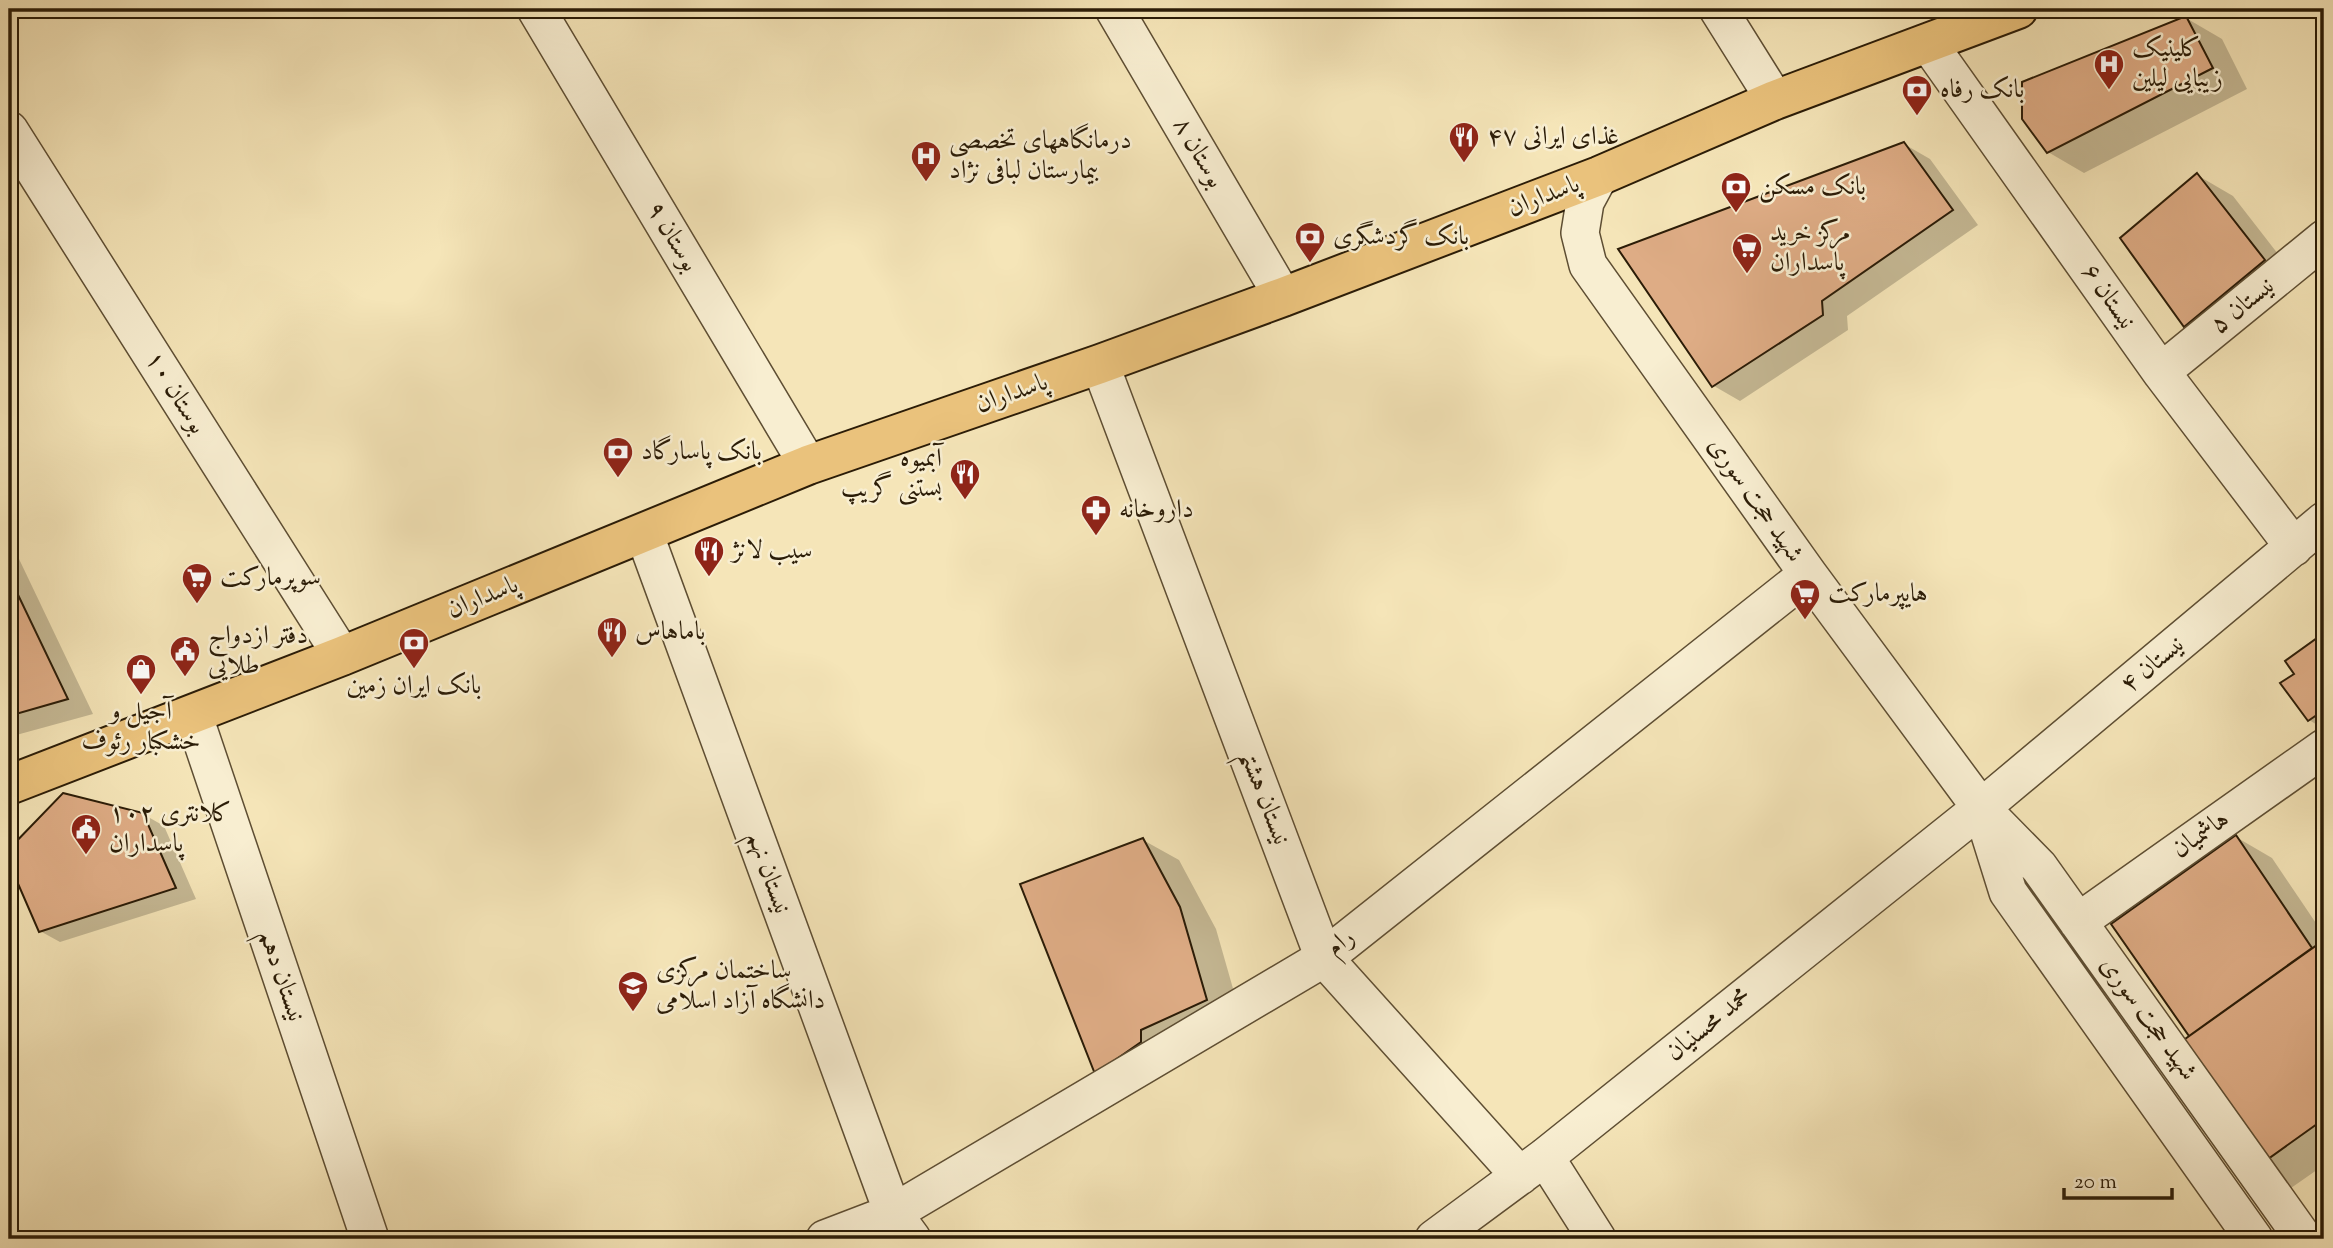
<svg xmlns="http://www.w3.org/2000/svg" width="2333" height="1248" font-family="'Sorts Mill Goudy',Amiri,serif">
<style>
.shadow{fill:#0003}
.building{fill:#deac85;stroke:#2b1c07;stroke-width:2}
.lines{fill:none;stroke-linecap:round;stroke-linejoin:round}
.minor-casing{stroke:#5e4e33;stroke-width:40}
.major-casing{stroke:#2b1c07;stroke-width:42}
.minor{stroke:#f8eed1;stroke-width:37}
.major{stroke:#eac27c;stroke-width:38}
.labels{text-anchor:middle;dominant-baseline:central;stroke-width:5;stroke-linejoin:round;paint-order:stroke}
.poi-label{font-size:26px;fill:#2b1c07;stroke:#f8eed1;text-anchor:start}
.street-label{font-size:26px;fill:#2b1c07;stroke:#f8eed1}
</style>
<rect width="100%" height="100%" fill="#f5e5b8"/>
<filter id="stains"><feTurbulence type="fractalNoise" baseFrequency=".00286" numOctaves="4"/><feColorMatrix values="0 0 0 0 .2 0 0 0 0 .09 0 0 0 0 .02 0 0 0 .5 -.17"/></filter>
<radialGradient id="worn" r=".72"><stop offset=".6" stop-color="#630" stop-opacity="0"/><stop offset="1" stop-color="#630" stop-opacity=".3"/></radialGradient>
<path class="shadow" d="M2186 18 2222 39 2247 89 2084 173 2048 152Z
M1904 144 1930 159 1978 225 1847 316 1848 330 1740 401 1714 386 1620 250Z
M2197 175 2233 196 2299 281 2221 347 2185 326 2122 238Z
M9 538 93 714 9 737Z
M2324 635V729L2309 720 2297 675 2287 661Z
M64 795 143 814 164 826 196 899 60 942 40 931 9 858V852Z
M2236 837 2272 858 2324 935V1165L2291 1188 2255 1168 2191 1036 2114 924Z
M1143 840 1179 860 1216 929 1242 1020 1132 1094 1096 1073Z"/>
<path class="building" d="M2186 16 2213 68 2047 153 2022 119V82Z
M1904 142 1953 210 1822 301 1823 315 1712 387 1618 249Z
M2197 173 2265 260 2184 327 2120 238Z
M9 576 68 699 9 716Z
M2324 633V710L2308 721 2280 683 2294 674 2285 661Z
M63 793 143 813 176 888 39 932 9 863V849Z
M2236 835 2312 948 2189 1036 2111 924Z
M1143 838 1180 907 1207 1000 1141 1030V1042L1095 1074 1020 884Z
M2324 940V1119L2254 1169 2171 1049Z"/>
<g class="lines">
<g class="minor-casing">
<path id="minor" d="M536 9 808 465
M1114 9 1283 297
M1718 9 1775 100
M1928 43 2161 372 2294 547
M9 130 342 656
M1599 176 1585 202 1580 233 1588 265 1808 574 1981 808 2039 867 2304 1239
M1100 364 1324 958 1520 1176
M2161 372 2324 239
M644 533 893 1213 912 1239
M193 714 370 1239
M1983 812 2008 892 2254 1239
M2078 922 2324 748
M1545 1157 1597 1239
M825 1239 893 1213 1324 958 1808 574
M1434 1239 1545 1157 1981 808 2324 521"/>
</g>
<g class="major-casing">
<path id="major" d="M9 785 342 656 808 465 1100 364 1283 297 1599 176 1775 100 2018 9"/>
</g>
<use href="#minor" class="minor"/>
<use href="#major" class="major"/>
</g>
<defs>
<g id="hospital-pin" transform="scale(1.575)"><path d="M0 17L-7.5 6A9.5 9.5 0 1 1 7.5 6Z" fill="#8f2418" stroke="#f8eed1"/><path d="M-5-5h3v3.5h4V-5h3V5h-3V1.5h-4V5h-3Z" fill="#fff"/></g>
<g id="bank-pin" transform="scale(1.575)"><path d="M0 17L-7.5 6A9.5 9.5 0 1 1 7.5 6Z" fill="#8f2418" stroke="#f8eed1"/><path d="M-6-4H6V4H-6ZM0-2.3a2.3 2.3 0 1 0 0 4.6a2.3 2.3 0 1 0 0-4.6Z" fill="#fff"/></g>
<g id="restaurant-pin" transform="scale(1.575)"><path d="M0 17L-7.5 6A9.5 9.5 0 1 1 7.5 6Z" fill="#8f2418" stroke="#f8eed1"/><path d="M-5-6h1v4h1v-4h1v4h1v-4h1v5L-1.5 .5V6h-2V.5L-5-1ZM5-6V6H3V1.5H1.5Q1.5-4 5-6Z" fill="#fff"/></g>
<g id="supermarket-pin" transform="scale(1.575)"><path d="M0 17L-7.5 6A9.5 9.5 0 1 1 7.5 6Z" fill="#8f2418" stroke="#f8eed1"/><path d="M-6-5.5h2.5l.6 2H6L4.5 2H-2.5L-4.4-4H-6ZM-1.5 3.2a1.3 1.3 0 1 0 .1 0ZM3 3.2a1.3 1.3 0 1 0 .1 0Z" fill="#fff"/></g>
<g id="pharmacy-pin" transform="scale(1.575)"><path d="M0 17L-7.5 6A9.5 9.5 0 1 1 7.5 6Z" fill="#8f2418" stroke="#f8eed1"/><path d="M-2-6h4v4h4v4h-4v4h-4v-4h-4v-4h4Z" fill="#fff"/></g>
<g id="civic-pin" transform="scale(1.575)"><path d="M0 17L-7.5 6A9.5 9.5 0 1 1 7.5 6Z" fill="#8f2418" stroke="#f8eed1"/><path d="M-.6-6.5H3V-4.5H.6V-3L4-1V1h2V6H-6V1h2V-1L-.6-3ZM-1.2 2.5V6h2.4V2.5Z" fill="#fff"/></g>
<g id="shop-pin" transform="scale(1.575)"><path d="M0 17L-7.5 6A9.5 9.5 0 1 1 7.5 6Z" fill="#8f2418" stroke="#f8eed1"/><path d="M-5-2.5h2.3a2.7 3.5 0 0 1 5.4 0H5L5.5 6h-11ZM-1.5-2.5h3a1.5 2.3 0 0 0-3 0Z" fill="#fff"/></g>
<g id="university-pin" transform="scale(1.575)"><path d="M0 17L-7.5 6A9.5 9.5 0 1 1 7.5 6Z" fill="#8f2418" stroke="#f8eed1"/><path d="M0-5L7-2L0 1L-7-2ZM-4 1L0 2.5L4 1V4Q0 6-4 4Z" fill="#fff"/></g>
</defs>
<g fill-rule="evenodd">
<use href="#hospital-pin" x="2109" y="64"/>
<use href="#bank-pin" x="1917" y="90"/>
<use href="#restaurant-pin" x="1464" y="137"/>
<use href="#hospital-pin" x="926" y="156"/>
<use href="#bank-pin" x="1736" y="187"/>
<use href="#bank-pin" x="1310" y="237"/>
<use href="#supermarket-pin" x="1747" y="248"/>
<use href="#bank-pin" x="618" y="452"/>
<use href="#restaurant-pin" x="965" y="474"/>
<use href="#pharmacy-pin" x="1096" y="510"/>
<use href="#restaurant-pin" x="709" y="551"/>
<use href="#supermarket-pin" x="197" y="578"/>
<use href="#supermarket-pin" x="1805" y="594"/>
<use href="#restaurant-pin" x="612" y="632"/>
<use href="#bank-pin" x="414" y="643"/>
<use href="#civic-pin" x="185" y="651"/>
<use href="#shop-pin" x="141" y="669"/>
<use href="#civic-pin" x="86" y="829"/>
<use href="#university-pin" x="633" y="986"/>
</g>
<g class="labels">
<g class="poi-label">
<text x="2132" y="49">کلینیک<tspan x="2132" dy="30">زیبایی لیلین</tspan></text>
<text x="1940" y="90">بانک رفاه</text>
<text x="1487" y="137">غذای ایرانی ۴٧</text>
<text x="949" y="141">درمانگاههای تخصصی<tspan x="949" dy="30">بیمارستان لبافی نژاد</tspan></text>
<text x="1759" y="187">بانک مسکن</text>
<text x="1770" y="233">مرکز خرید<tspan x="1770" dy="30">پاسداران</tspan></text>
<text x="1333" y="237">بانک گردشگری</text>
<text x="641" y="452">بانک پاسارگاد</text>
<text x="942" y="459" text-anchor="end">آبمیوه<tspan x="942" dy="30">بستنی گریپ</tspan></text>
<text x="1119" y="510">داروخانه</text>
<text x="732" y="551">سیب لانژ</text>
<text x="220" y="578">سوپرمارکت</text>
<text x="1828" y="594">هایپرمارکت</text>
<text x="635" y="632">باماهاس</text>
<text x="208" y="636">دفتر ازدواج<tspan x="208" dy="30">طلایی</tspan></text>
<text x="414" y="686" text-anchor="middle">بانک ایران زمین</text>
<text x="141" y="712" text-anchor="middle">آجیل و<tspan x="141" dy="30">خشکبار رئوف</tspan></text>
<text x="109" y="814">کلانتری ۱۰۲<tspan x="109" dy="30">پاسداران</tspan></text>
<text x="656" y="971">ساختمان مرکزی<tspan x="656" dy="30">دانشگاه آزاد اسلامی</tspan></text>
</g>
<g class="street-label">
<text transform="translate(1198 153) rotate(60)">بوستان ۸</text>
<text transform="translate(1544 197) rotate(-21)">پاسداران</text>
<text transform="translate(672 237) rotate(59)">بوستان ۹</text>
<text transform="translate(2108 297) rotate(55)">نیستان ۶</text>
<text transform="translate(2243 306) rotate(-39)">نیستان ۵</text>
<text transform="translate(175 393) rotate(58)">بوستان ۱۰</text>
<text transform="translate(1012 394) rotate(-19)">پاسداران</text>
<text transform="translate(1755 500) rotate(55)">شهید حجت سوری</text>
<text transform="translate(483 598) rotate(-22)">پاسداران</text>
<text transform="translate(2153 665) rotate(-40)">نیستان ۴</text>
<text transform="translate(1264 798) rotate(69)">نیستان هشتم</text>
<text transform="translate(2201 835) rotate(-35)">هاشمیان</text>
<text transform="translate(768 873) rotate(70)">نیستان نهم</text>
<text transform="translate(1341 943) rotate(-38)">رام</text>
<text transform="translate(281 976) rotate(71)">نیستان دهم</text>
<text transform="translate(2148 1019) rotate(54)">شهید حجت سوری</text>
<text transform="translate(1709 1025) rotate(-39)">محمد محسنیان</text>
</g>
</g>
<rect width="2333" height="1248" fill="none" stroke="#f5e5b8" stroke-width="35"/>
<rect x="10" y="10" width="2312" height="1227" fill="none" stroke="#2b1c07" stroke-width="3.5"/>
<rect x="18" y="18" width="2298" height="1213" fill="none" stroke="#2b1c07" stroke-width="2"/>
<path d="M2064 1188v10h108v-10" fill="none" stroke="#2b1c07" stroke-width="3.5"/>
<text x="2074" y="1188" font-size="21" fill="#2b1c07" stroke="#f8eed1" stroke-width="5" paint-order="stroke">20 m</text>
<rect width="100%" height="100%" filter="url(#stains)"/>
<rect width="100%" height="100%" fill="url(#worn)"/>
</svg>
